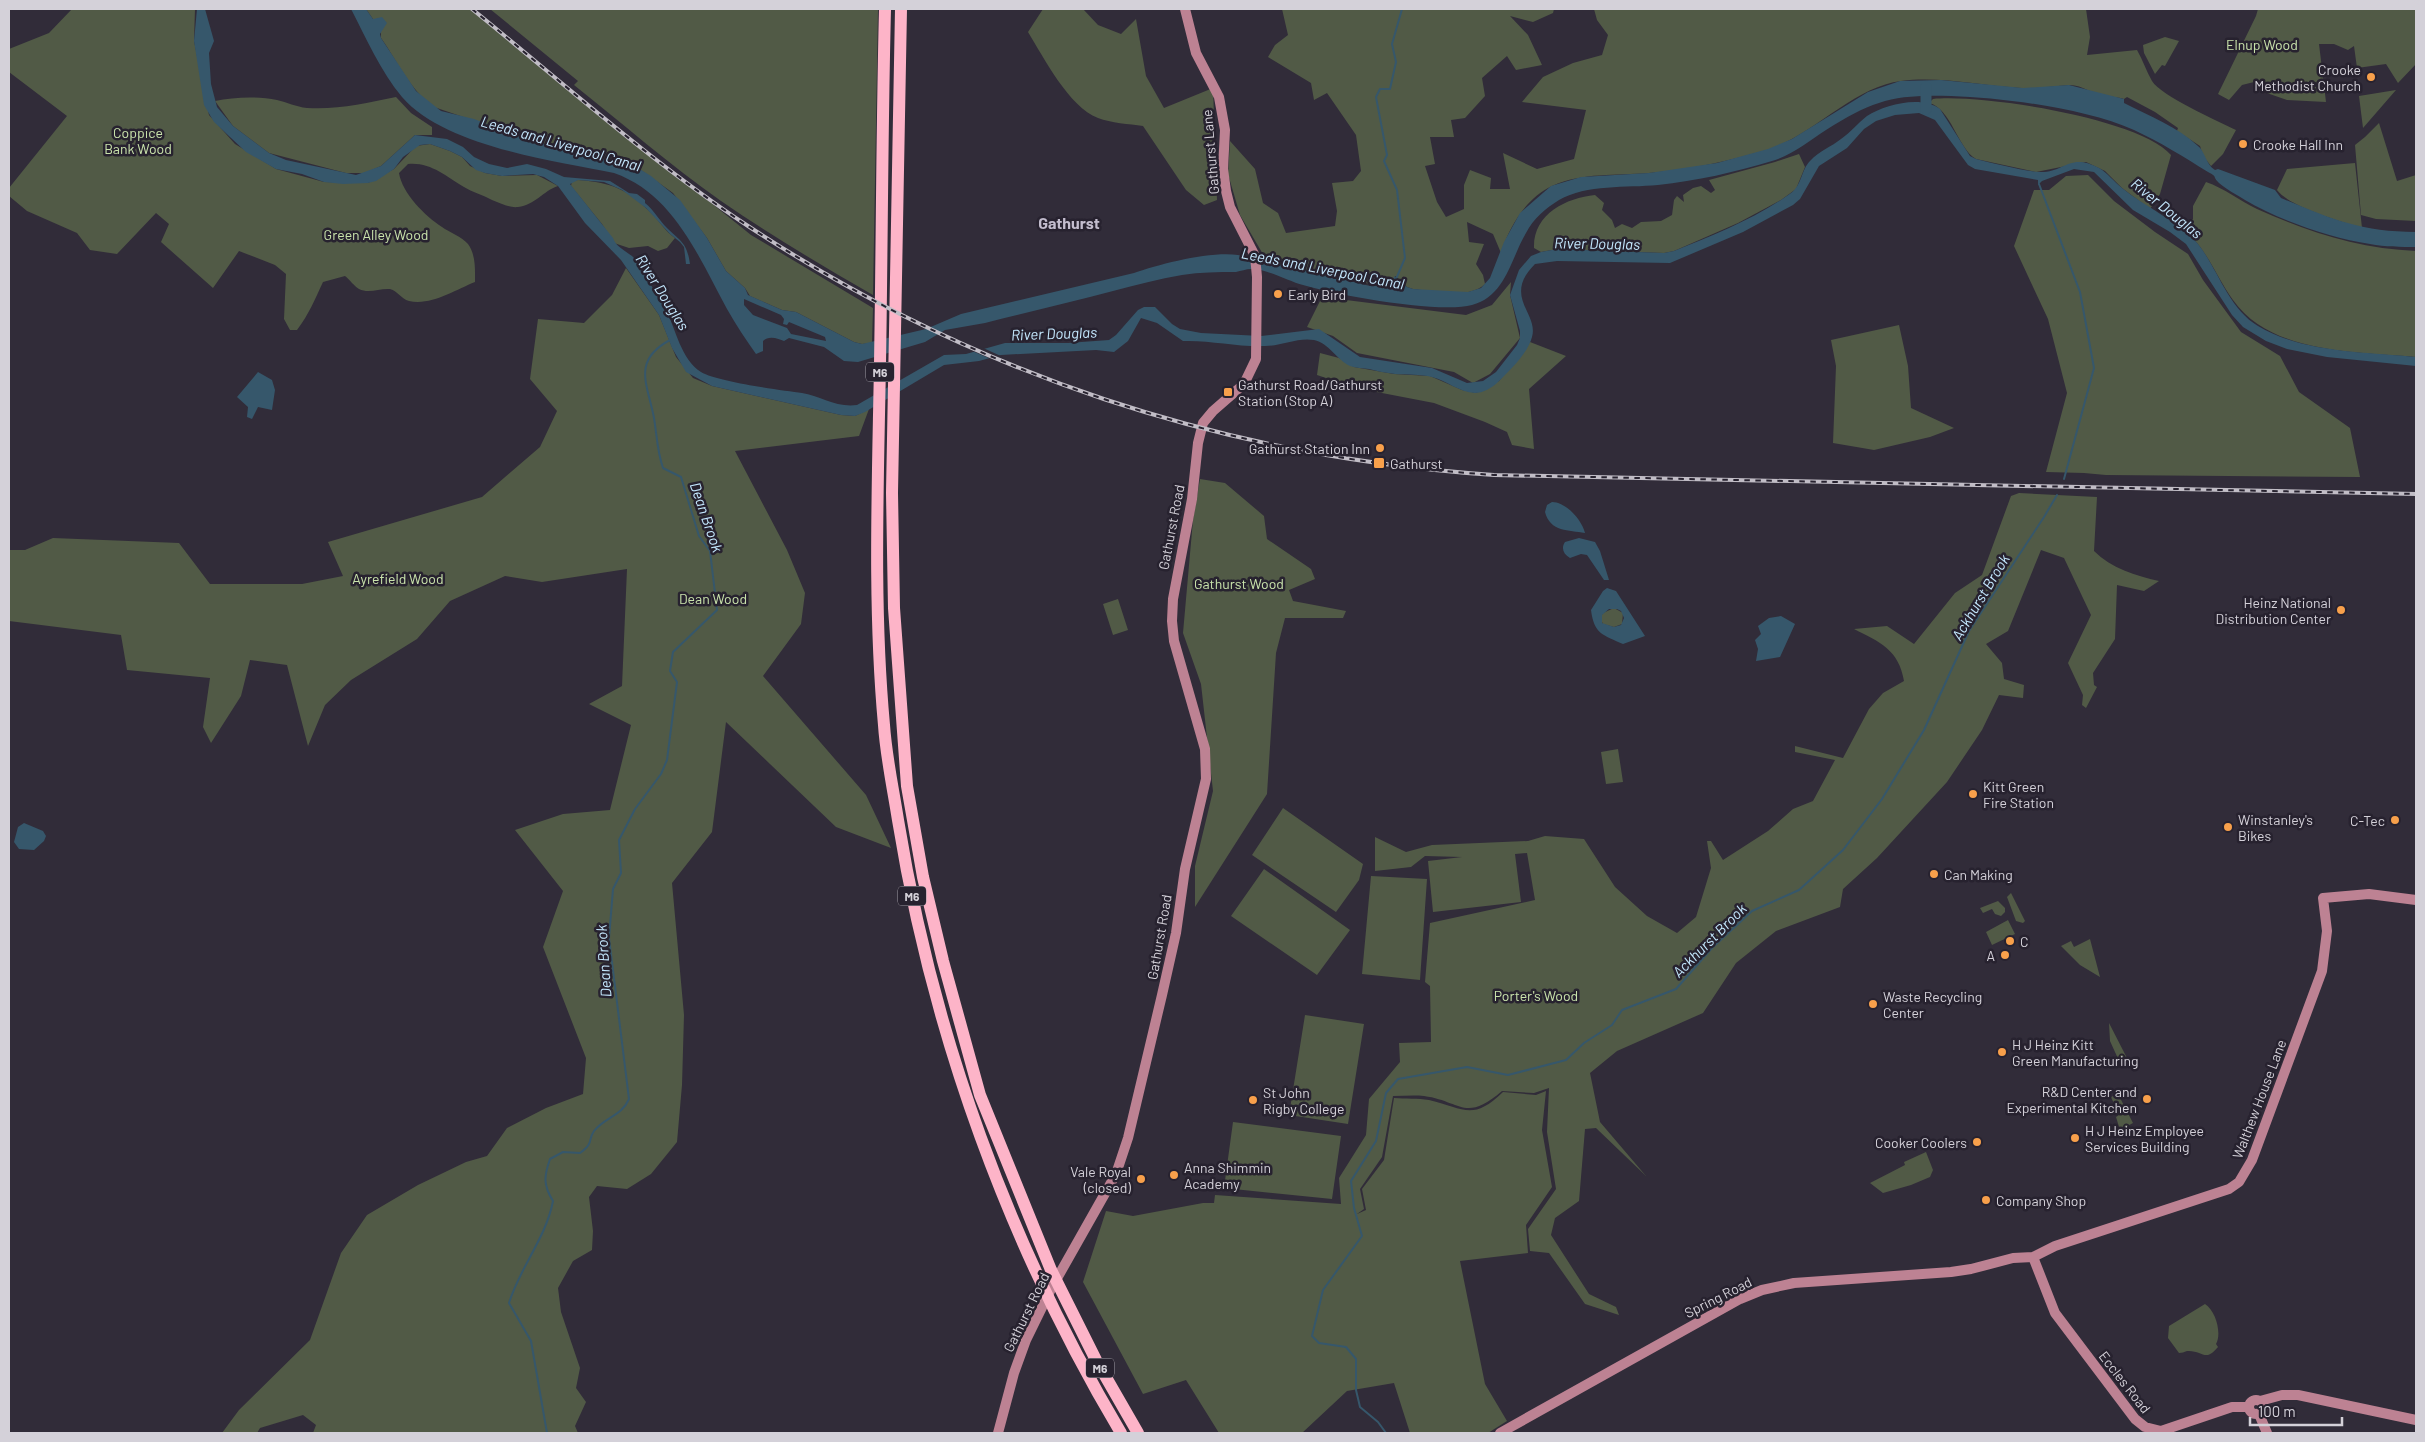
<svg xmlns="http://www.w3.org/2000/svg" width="2425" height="1442" font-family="Barlow,sans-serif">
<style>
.green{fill:#515a46}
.water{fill:#36576b;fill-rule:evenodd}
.pier{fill:#312c39}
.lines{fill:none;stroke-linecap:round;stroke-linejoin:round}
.stream{stroke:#36576b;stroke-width:2}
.river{stroke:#36576b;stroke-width:11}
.secondary{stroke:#bd8293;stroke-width:10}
.highway{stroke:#fdb4c8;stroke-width:12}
.rail-casing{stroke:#c1bdc6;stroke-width:4}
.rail{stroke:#27222f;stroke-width:2;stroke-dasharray:5.5;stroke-linecap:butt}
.poi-dot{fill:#f8a04b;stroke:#27222f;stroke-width:2}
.labels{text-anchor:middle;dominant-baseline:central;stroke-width:5;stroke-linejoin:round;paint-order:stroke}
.shield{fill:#27222f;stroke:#a09ca6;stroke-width:1}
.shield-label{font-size:12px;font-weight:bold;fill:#d4d1d9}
.park-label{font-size:14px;fill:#cae4ac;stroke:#27222f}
.poi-label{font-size:14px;fill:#d4d1d9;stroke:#27222f;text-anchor:start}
.street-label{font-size:14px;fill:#d4d1d9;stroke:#27222f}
.water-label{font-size:15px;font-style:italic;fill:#c5e9ff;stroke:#27222f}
.quarter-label{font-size:16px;font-weight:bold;fill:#c3bdce;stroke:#27222f}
</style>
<rect width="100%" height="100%" fill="#312c39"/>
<path class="green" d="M72 9H195L194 41 209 115 235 144 276 169 324 182 368 183 394 169 416 146 430 144 450 151 462 157 470 166 485 173 502 176 537 175 558 186C543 191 535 205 518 207 509 208 500 203 492 200 483 195 472 192 464 187 445 176 431 162 408 164L399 173C402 193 425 216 442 227 449 232 462 237 468 244 476 255 475 270 475 282 455 290 431 306 409 301 401 299 398 291 390 289 380 288 369 294 359 289 354 286 350 280 345 276L323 282C315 299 309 314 297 330H290L284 319 286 274 275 265 239 251 213 288 161 242 169 224 156 213 117 254 90 250 77 233 27 211 9 196V188L67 116 9 72V49L49 33Z
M366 9H470L751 235 873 308 872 343 862 344 854 342 796 312 782 310 750 296 745 288 726 271 707 238 673 193 638 168 533 141 434 107C409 89 398 62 381 38V31L377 20 373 19Z
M490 9 878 10 873 295C821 265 770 235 721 201 670 165 623 124 574 85L578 81Z
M1043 9H1083L1098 25 1121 34 1136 19 1146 76 1164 108 1213 88 1217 200 1204 205 1186 190 1143 126C1129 124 1111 123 1098 118 1069 107 1044 58 1028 32Z
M1282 9H1554L1553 13 1533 22 1510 16 1528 35 1542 65 1516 70 1507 56 1482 78 1485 96 1465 118 1451 120 1454 137H1430L1435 164 1425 166 1437 202 1446 217 1464 209V185L1470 170 1491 178 1490 189H1510L1503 153 1537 169 1574 159 1586 110 1522 102 1543 77 1573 63 1602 55 1608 35 1597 20 1594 9H2086L2090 37 2087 55 2137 50C2143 60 2146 71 2152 81 2161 96 2218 121 2236 130L2223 154 2211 166 2203 156 2200 146 2177 131 2178 128 2155 112 2127 97 2124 99C2117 97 2113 97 2106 96 2094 95 2082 85 2070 85 2054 86 2037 89 2021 88 1981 86 1941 76 1901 81 1855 86 1812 136 1767 150 1729 161 1689 170 1649 173 1616 176 1583 172 1552 186 1527 197 1509 227 1501 253L1493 234 1467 222 1469 242 1484 244 1476 264 1483 275 1485 284C1468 300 1435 291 1413 289L1407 287 1395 276 1393 286 1384 287 1267 261 1240 215 1228 174 1230 141 1255 169 1263 203 1278 213 1286 233 1335 226 1337 211 1332 183 1353 181 1361 171 1356 135 1327 93 1314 100 1311 83 1268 57 1275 45 1288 35Z
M2258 9H2416V64L2398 83 2386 64 2357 68 2354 46 2348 50 2334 44H2319L2326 102 2287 100 2261 91 2254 82 2242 85 2229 100 2218 94 2256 16Z
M2165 37 2179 41 2165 66 2162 65 2155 74 2144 53 2143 45Z
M2396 90 2363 128 2359 96Z
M396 97 411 113 432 127V135H415L381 166 365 173H346L269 153 233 126 215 101C234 97 258 96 277 100 287 102 296 107 307 108 337 110 366 103 396 97Z
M1933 99C1981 94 2139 118 2171 155L2160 194 2150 209 2122 188 2105 171 2086 162 2036 172 1976 159C1958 149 1951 108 1929 103Z
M2379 123 2397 181 2416 175V221L2376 219 2361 215 2355 145 2365 137Z
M1799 154 1805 167 1796 189 1781 200 1738 223 1674 251 1664 253 1557 249 1541 252 1534 248C1533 214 1566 198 1595 195L1604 203 1602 210 1612 220 1615 228 1622 224 1632 228 1641 222 1661 221 1672 215 1674 200 1677 196 1684 202 1683 195 1693 188 1701 186 1711 193 1715 190 1709 180 1775 162Z
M2355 163 2362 228C2342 222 2288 206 2277 190L2287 169Z
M2088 175 2114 201 2155 232 2188 254 2203 280 2241 332 2280 356 2299 392 2350 428 2360 477 2106 475 2084 473 2046 472 2067 393 2048 319 2014 246 2034 190H2049L2066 176Z
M578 180C613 183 628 189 653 215 661 223 666 232 675 238L667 248 658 251 648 246 629 248 614 243 602 224 571 186 572 181Z
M2206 182C2224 188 2240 201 2257 209 2308 232 2360 249 2416 251V357C2357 352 2271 354 2233 300 2216 277 2205 243 2179 227L2193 219V206Z
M626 268 659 315 676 357 693 378 712 386 841 415 855 416 869 409 859 436 735 451 787 550 805 593 801 624 763 676 866 795 891 848 836 827 726 722 712 832 672 883 684 1015 682 1085 677 1142 651 1174 627 1189 597 1186 589 1197 593 1231 592 1250 573 1261 558 1288 561 1312 580 1368 576 1388 586 1402 575 1426 578 1433H313L316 1425 303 1415 260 1428 257 1433H222L239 1410 310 1340 341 1253 367 1215 418 1185 466 1162 487 1156 507 1128 546 1108 583 1094 586 1058 543 947 563 891 515 830 563 814 610 810 631 725 589 704 622 686 627 569 542 582 505 576 450 601 417 639 351 680 325 705 308 746 287 665 250 660 241 696 211 743 203 727 210 678 127 670 121 635 9 621V550H25L53 538 179 543 210 584H302L343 576 328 542 482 497 540 447 557 411 530 379 538 319 584 323 612 295Z
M1511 282 1510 295 1520 338 1490 374 1473 383 1454 372 1357 353 1333 336 1307 327 1322 297 1466 315 1492 305Z
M1899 325 1908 366 1911 408 1954 428 1930 437 1874 450 1833 443 1836 366 1831 340Z
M1530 342 1566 356 1529 389 1534 449 1512 445 1507 432 1485 422 1434 403 1356 388 1317 375 1320 353 1339 358 1354 367 1394 374 1430 376 1462 390 1476 393 1499 381Z
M1200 479 1225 483 1264 516 1267 539 1311 569 1315 579 1289 590 1293 601 1346 611 1343 618H1285L1276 653 1267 794 1195 907V866L1213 791 1201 684 1183 633 1193 520Z
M2019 493 2097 497 2094 551C2111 568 2136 576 2159 581L2144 591 2117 585 2115 639 2093 673 2094 685 2097 687 2086 708 2082 705 2083 695 2068 663 2091 615 2064 558 2041 550 2008 631 1986 644 2002 663 2004 679 2024 685 2023 698 1999 695 1982 730 1947 782 1877 858 1843 889 1840 907 1776 931 1736 963 1703 1013 1617 1051 1590 1073 1600 1122 1646 1176 1596 1128 1585 1129 1579 1201 1555 1218 1551 1235 1589 1294 1616 1307 1619 1315 1585 1304 1549 1253 1530 1251 1528 1229 1556 1189 1547 1132 1549 1088 1534 1093 1502 1091C1465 1123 1461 1101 1424 1096 1414 1095 1403 1096 1393 1096L1382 1157 1360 1189 1364 1209 1357 1214 1366 1210 1362 1189 1384 1160 1394 1098C1405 1099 1418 1098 1429 1100 1464 1108 1472 1122 1503 1092L1536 1095 1546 1091 1542 1130 1552 1187 1526 1225 1528 1253 1460 1261 1485 1384 1507 1421 1488 1433H1410L1394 1383 1347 1391 1302 1433H1219L1186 1380 1143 1394 1083 1282 1106 1211 1133 1216 1203 1203H1214L1215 1195 1341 1204 1339 1178 1366 1135 1369 1099 1400 1062 1399 1043 1431 1042 1430 986 1425 982 1430 923 1535 900 1527 853 1515 854 1521 902 1433 912 1428 861 1462 857 1425 856 1411 867 1375 871V837L1406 852 1432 845 1528 841 1545 836 1584 839 1615 887 1647 916 1677 933 1696 917 1711 868 1707 841H1711L1723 860 1768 831 1793 809 1813 801 1835 760 1795 752V746L1843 758 1869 709 1883 693 1904 681C1899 650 1880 642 1854 629L1887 626 1914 644 1955 593 1982 575 2011 496Z
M1118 599 1128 630 1113 635 1103 604Z
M1614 608 1623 613 1622 624 1614 627 1603 624 1600 618 1603 613Z
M1618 749 1623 782 1606 784 1601 752Z
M1283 808 1363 864 1359 880 1336 912 1252 855Z
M1264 869 1350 930 1317 975 1231 916Z
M1371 876 1427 879 1420 980 1362 974Z
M2011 893 2025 921 2023 923 2016 921 2007 897Z
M1998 901 2005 908V912L2001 916 1995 914 1992 909 1983 913 1980 908Z
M2008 920 2015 934 1992 945 1986 932Z
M2090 939 2100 977 2080 965 2061 946 2071 941 2074 947Z
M1305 1015 1364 1024 1348 1124 1289 1115Z
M2109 1023 2128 1060 2120 1063 2110 1041Z
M2118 1094 2133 1123 2120 1130 2116 1117 2119 1115 2111 1097Z
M1233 1122 1341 1136 1332 1199 1224 1188Z
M1926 1152 1933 1170 1930 1177 1911 1185 1883 1193 1870 1183 1905 1165 1904 1162Z
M2205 1304C2216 1311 2222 1334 2216 1344L2218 1347C2205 1363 2203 1350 2187 1351 2184 1352 2182 1353 2179 1353L2168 1338 2169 1326Z"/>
<path class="water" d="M197 9H205L214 41 209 53 211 84 217 107 233 126 269 153 286 160 356 175 381 166 415 135 447 139 463 147 474 157 489 164 507 168 527 164 546 169 564 177 610 181 629 193 637 194 645 200V203C654 210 659 220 667 228 680 241 687 242 690 264H686L684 247 680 242 670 234 646 208 622 190 604 182 578 180 570 184 613 238C617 250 632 252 639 264 647 280 657 294 666 310 676 330 681 359 701 372 718 382 780 390 802 393 820 396 837 408 857 405L944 355 966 354 1005 343H1068L1109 340 1116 335 1138 310 1144 307H1155L1172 324 1180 329 1201 333 1261 336 1319 329 1360 357 1432 368 1467 383 1483 381 1496 372 1517 345 1520 338V331L1510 295 1519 270 1531 256 1541 252 1557 249 1664 253 1674 251C1714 235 1757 218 1791 193 1802 185 1801 170 1810 161 1819 151 1831 147 1841 139 1851 132 1858 123 1867 116 1885 104 1922 95 1940 109L1970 156 1976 159C1992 163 2023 171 2039 172 2065 173 2069 152 2099 168 2108 173 2114 182 2122 188 2144 206 2181 223 2198 244 2218 269 2228 308 2258 326 2303 353 2365 352 2416 357V366L2327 357 2287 349 2266 341 2243 327 2232 315 2186 244 2170 232 2133 210 2094 172 2074 169 2042 181 2038 185V180L1975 169 1968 165 1935 120 1919 113 1895 115 1876 121 1864 129 1847 148 1819 166 1800 199 1793 205 1743 232 1670 263 1557 261 1535 264C1502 297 1539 313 1532 337 1528 353 1510 370 1498 382 1492 388 1483 393 1475 393 1459 392 1447 381 1432 377 1420 374 1407 375 1395 374 1386 373 1377 371 1369 369 1363 368 1356 368 1350 366 1337 360 1329 343 1314 340 1298 337 1281 346 1265 346 1237 347 1210 340 1183 341L1157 323 1141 318 1128 341 1114 352 1096 350 1001 355 979 361 944 365 865 412 855 416 841 415 712 386 686 372 672 348 659 315 621 260 585 223 558 186 544 177 533 174 502 176 485 173 476 170 462 157 450 151 430 144 420 145 403 157 394 169 376 181 368 183 343 184 324 182 302 174 276 169 246 152 214 122 204 105 194 41Z
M351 9H366L373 19 382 17 387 23 380 34 381 38 416 91 441 111 474 119 533 141 638 168 651 176 680 200 707 238 726 271 745 288 748 295 782 310 796 312 854 342 862 344 926 329 961 314 1134 273C1160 264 1210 251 1238 255 1247 256 1253 263 1263 265L1267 261 1370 286H1393L1394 276 1407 287 1413 289 1468 292 1481 288 1490 278 1504 242 1520 213 1551 186 1581 177 1649 173 1717 163 1768 149 1792 139 1868 92 1900 81 1941 80 2023 88 2069 85 2124 99V103C2149 116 2178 127 2198 146 2205 151 2206 165 2215 170L2218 169 2275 190 2281 198C2331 219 2361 232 2416 232V247C2401 247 2385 247 2370 244 2330 238 2279 220 2245 200 2237 195 2226 189 2219 183 2211 175 2219 178 2208 172 2184 157 2160 142 2134 130 2084 108 2005 98 1951 96 1895 94 1873 100 1826 130 1809 141 1792 155 1772 161 1736 172 1696 181 1658 185 1626 188 1587 184 1559 200 1546 208 1533 219 1526 233 1511 258 1506 296 1472 305 1440 314 1336 295 1303 285 1288 281 1265 268 1251 269 1246 269 1241 271 1236 272 1218 272 1200 272 1182 275 1159 279 1136 285 1113 291 1071 302 1028 312 985 323L945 330 925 342 858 362 844 361 824 347 789 338 784 341C779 339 769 335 763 341V351L756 354C746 340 736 325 727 309 699 258 674 194 614 173 553 161 444 146 402 97 381 72 366 38 351 9ZM744 299 781 315 784 319 783 324 787 325 789 322 825 337 826 341 791 334 787 328 753 315 744 305Z
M258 372 272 380 275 390 272 410 258 407 252 419 247 417 248 407 237 397Z
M1552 502C1566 502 1582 520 1585 533 1569 530 1550 532 1545 512L1547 505Z
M1579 538 1595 542 1600 551 1609 580H1604L1587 555 1581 554 1570 558C1563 554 1561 548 1565 542Z
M1607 588 1616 591 1645 636 1623 644C1603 635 1594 634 1591 610L1603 591ZM1609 609H1617L1621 611 1624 618 1621 625 1614 627 1602 623V615Z
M1781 616 1795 624 1780 657 1756 661 1758 649 1755 640 1761 634 1758 626 1769 618Z
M24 823 43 831 46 836 44 841 34 850 19 849 14 842 18 827Z"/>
<path class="pier" d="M981 347 1003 357 991 359 970 350Z"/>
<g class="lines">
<path class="stream" d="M2039 184 2080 292 2094 368 2064 479
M1396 279 1405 258 1397 190 1384 161 1387 155 1376 97 1380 89H1390L1396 62 1392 44 1402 9
M547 1433 531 1341 509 1303C520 1267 546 1238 553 1201 543 1185 544 1176 550 1159L563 1152 580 1153C595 1142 587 1141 594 1131 605 1117 622 1116 629 1099L609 938 613 889 621 873 619 840 635 809 661 774 667 760 677 682 670 671 673 652 717 610 710 551 699 536 681 477 663 468C657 451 657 436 654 418 648 385 631 361 670 340
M1386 1433 1378 1422 1360 1407 1356 1390V1359L1346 1347 1319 1343 1312 1336 1323 1290 1362 1236 1354 1208 1351 1181 1376 1141 1386 1093 1398 1079 1467 1067 1508 1075 1566 1060 1584 1043 1612 1025 1622 1010 1676 989 1712 948 1752 911 1799 890 1843 850 1882 799 1924 730 1969 631 2044 517 2057 495"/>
<path class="river" d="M1926 87V109"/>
<path class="secondary" d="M2033 1257 2055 1313 2135 1419 2145 1427 2161 1431 2232 1407H2249
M2249 1407a7 7 0 1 1 14 0a7 7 0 1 1-14 0Z
M2260 1401 2282 1395H2298L2416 1420
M2259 1414 2267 1433
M998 1433 1014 1373 1026 1340 1051 1289 1116 1174 1128 1138 1162 995 1176 933 1185 869 1206 779 1205 749 1174 641 1172 621 1173 599 1192 499 1198 443 1203 423 1213 411 1244 384 1256 359 1257 277 1255 256 1230 207 1226 191 1223 169 1225 130 1219 97 1196 53 1185 9
M1500 1433 1740 1299 1762 1290 1794 1283 1951 1272 1971 1269 2013 1258 2033 1257 2055 1246 2229 1189 2239 1182 2252 1160 2322 971 2327 931 2323 898 2369 894 2416 900"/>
<path class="highway" d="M885 9C882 127 882 245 880 363 878 483 873 605 884 725 886 756 893 788 898 820 933 1036 1009 1245 1121 1433
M901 9 892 493 894 608 907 786 923 877 943 961 980 1095 1051 1270 1096 1360 1138 1433"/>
<g class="rail-casing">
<path id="rail" d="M472 9C562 82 651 162 748 226 973 374 1225 457 1494 475L2416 494"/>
</g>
<use href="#rail" class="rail"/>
</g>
<g class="poi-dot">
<circle cx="2371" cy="77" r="5"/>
<circle cx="2243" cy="144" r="5"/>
<circle cx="1278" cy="294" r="5"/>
<rect x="1223" y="387" width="10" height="10" rx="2.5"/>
<circle cx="1380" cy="448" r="5"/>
<rect x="1373" y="457" width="12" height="12" rx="2.5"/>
<circle cx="2341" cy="610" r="5"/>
<circle cx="1973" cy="794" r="5"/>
<circle cx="2395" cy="820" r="5"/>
<circle cx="2228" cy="827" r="5"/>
<circle cx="1934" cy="874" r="5"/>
<circle cx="2010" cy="941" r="5"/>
<circle cx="2005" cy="955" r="5"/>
<circle cx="1873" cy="1004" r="5"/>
<circle cx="2002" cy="1052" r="5"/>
<circle cx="2147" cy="1099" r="5"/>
<circle cx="1253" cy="1100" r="5"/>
<circle cx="2075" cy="1138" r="5"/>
<circle cx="1977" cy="1142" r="5"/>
<circle cx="1174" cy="1175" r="5"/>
<circle cx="1141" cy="1179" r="5"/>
<circle cx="1986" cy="1200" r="5"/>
</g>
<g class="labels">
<g class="shield">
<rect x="866" y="362.5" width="28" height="19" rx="4"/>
<rect x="898" y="886.5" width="28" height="19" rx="4"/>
<rect x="1086" y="1358.5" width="28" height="19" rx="4"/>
</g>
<g class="shield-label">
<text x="880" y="372">M6</text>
<text x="912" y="896">M6</text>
<text x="1100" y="1368">M6</text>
</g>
<g class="park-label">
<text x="2262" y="44">Elnup Wood</text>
<text x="138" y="132">Coppice<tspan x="138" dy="16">Bank Wood</tspan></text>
<text x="376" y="234">Green Alley Wood</text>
<text x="398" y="578">Ayrefield Wood</text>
<text x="1239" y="583">Gathurst Wood</text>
<text x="713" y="598">Dean Wood</text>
<text x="1536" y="995">Porter's Wood</text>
</g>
<g class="poi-label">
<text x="2361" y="69" text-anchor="end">Crooke<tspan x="2361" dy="16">Methodist Church</tspan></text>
<text x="2253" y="144">Crooke Hall Inn</text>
<text x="1288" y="294">Early Bird</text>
<text x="1238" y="384">Gathurst Road/Gathurst<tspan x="1238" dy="16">Station (Stop A)</tspan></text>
<text x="1370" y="448" text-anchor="end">Gathurst Station Inn</text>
<text x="1390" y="463">Gathurst</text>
<text x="2331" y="602" text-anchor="end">Heinz National<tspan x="2331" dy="16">Distribution Center</tspan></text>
<text x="1983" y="786">Kitt Green<tspan x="1983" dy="16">Fire Station</tspan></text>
<text x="2238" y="819">Winstanley's<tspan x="2238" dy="16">Bikes</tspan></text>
<text x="2385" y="820" text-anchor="end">C-Tec</text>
<text x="1944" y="874">Can Making</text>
<text x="2020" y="941">C</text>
<text x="1995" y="955" text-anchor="end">A</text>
<text x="1883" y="996">Waste Recycling<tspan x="1883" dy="16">Center</tspan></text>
<text x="2012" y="1044">H J Heinz Kitt<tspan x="2012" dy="16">Green Manufacturing</tspan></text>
<text x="2137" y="1091" text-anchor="end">R&amp;D Center and<tspan x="2137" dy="16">Experimental Kitchen</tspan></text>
<text x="1263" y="1092">St John<tspan x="1263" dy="16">Rigby College</tspan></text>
<text x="2085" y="1130">H J Heinz Employee<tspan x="2085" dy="16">Services Building</tspan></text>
<text x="1967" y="1142" text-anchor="end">Cooker Coolers</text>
<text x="1184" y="1167">Anna Shimmin<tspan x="1184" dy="16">Academy</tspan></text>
<text x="1131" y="1171" text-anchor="end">Vale Royal<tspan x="1131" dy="16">(closed)</tspan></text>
<text x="1996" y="1200">Company Shop</text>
</g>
<g class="street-label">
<text transform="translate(1210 152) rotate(-95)">Gathurst Lane</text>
<text transform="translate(1171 527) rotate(-79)">Gathurst Road</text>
<text transform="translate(1159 937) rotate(-80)">Gathurst Road</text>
<text transform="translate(2259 1099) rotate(-69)">Walthew House Lane</text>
<text transform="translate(1718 1297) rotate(-27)">Spring Road</text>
<text transform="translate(1026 1312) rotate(-64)">Gathurst Road</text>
<text transform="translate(2125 1382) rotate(52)">Eccles Road</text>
</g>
<g class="water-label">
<text transform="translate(561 143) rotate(16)">Leeds and Liverpool Canal</text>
<text transform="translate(2167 208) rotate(39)">River Douglas</text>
<text transform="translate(1597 243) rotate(1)">River Douglas</text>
<text transform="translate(1323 268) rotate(11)">Leeds and Liverpool Canal</text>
<text transform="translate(663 292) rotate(58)">River Douglas</text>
<text transform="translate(1054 333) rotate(-2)">River Douglas</text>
<text transform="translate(707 517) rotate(71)">Dean Brook</text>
<text transform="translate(1980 597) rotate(-59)">Ackhurst Brook</text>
<text transform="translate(1709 940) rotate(-45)">Ackhurst Brook</text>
<text transform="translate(603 961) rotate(-94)">Dean Brook</text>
</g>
<g class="quarter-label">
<text x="1069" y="222">Gathurst</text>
</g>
</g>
<rect width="2425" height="1442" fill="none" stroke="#d4d1d9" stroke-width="20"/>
<path d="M2250 1417v8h92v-8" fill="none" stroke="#d4d1d9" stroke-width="2.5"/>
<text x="2258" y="1417" font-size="15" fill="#d4d1d9" stroke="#27222f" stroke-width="4" paint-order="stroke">100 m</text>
</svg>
